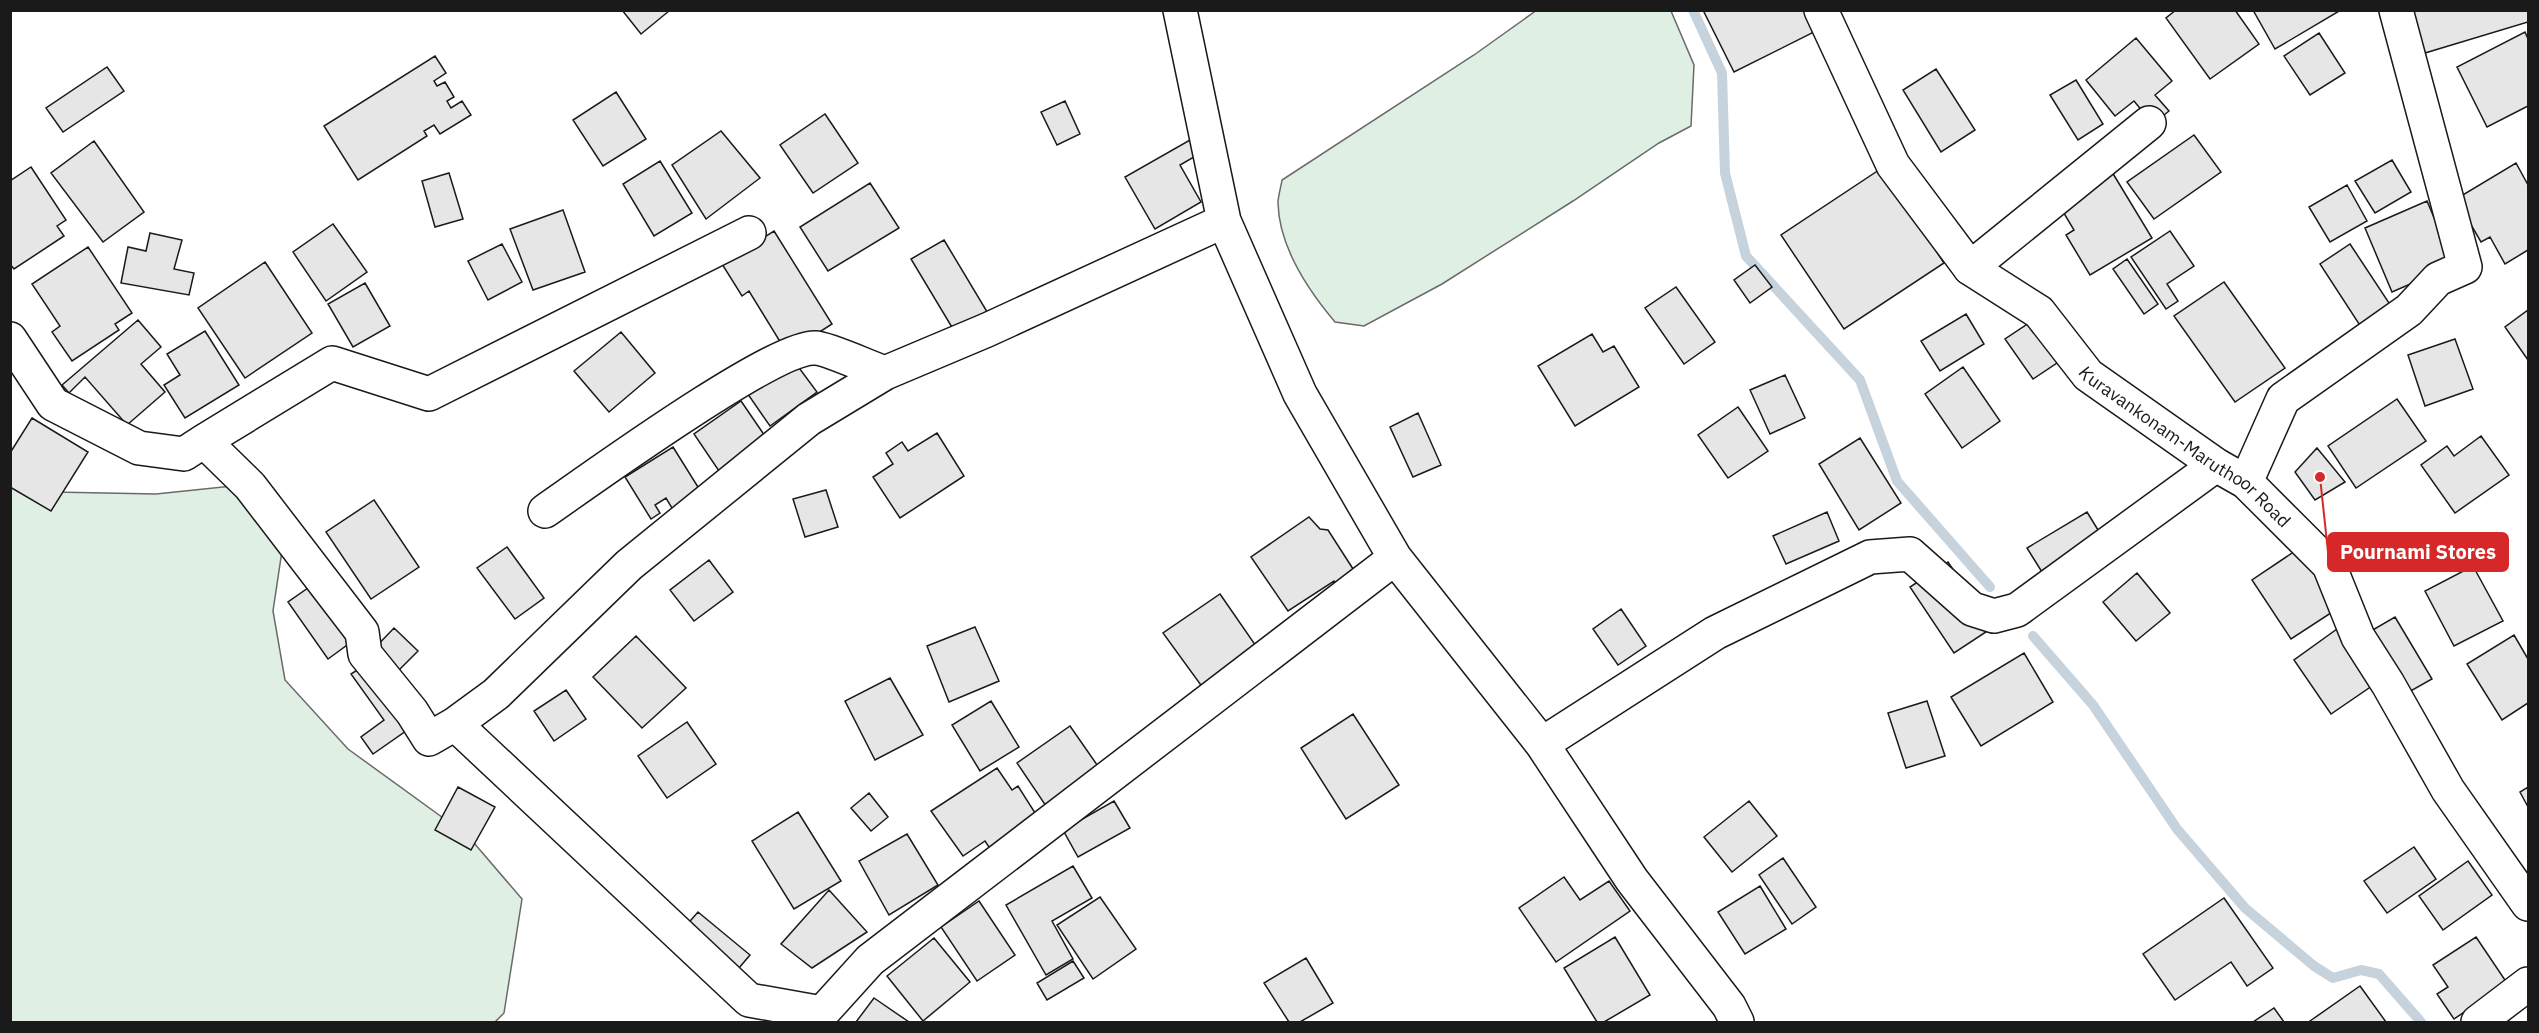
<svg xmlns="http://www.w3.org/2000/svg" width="2539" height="1033" font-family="'IBM Plex Sans',sans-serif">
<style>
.green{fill:#e0efe3;stroke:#6a6a6a;stroke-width:1.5}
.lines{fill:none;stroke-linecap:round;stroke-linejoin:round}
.stream{stroke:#c6d2dc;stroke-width:10}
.building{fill:#e6e6e6;stroke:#1a1a1a;stroke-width:1.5}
.street-casing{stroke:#1a1a1a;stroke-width:36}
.secondary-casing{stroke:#1a1a1a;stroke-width:36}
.street{stroke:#fff;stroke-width:33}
.secondary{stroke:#fff;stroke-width:33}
.labels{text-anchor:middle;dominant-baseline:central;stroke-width:4.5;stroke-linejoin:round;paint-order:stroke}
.street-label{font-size:18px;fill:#1a1a1a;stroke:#fff}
.leader{fill:none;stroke:#d62828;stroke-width:2}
.callout-dot{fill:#d62828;stroke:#fff;stroke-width:2}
.callout{fill:#d62828;stroke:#d62828;stroke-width:2}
.callout-label{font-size:20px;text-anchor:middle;font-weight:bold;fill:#fff}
</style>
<rect width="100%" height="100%" fill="#fff"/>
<path class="green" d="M1537 10 1671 11 1694 65 1691 126 1659 143 1573 201 1442 284 1364 326 1335 322C1308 290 1279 247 1278 203 1278 196 1281 187 1282 180L1474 55Z
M10 474 53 492 156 494 242 485 283 544 273 611 285 680 348 749 468 836 522 899 504 1013 495 1022H11Z"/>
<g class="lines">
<path class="stream" d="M1693 10 1722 73 1725 173 1746 256 1860 380 1897 481 1990 587
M2033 636 2093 705 2177 829 2245 908 2314 966 2333 978 2361 970 2379 974 2421 1022"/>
</g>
<path class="building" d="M622 10H669V11L641 34Z
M1708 10H1808L1818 30 1734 72 1704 12Z
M2176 10H2235L2259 44 2210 79 2166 18Z
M2253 10H2341L2275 49Z
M2412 10H2528V22L2425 53Z
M2525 32 2528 39V106L2487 127 2457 67Z
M2319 33 2345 73 2310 95 2284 56Z
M2136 38 2172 81 2155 95 2169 111 2153 124 2134 101 2115 116 2086 80Z
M435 56 446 73 434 81 437 86 445 82 454 97 447 101 451 108 462 101 471 115 440 134 434 125 424 131 427 136 358 180 324 126Z
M107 67 124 91 63 132 46 108Z
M1936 69 1975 130 1941 152 1903 90Z
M2076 80 2103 124 2078 140 2050 95Z
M616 92 646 139 603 166 573 120Z
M1065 101 1080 134 1057 145 1041 112Z
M825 114 858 163 813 193 780 145Z
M721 131 760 178 706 219 672 165Z
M2194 135 2221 172 2154 219 2127 182Z
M1197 136 1206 150 1180 165 1201 202 1155 229 1125 177Z
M94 141 144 212 103 242 51 173Z
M2392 160 2411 192 2375 213 2355 181Z
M660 161 692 213 654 236 623 184Z
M2516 163 2528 185V250L2505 264 2490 237 2481 242 2456 199Z
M31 167 66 220 57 226 64 236 14 269 10 264V181Z
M1882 168 1944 263 1844 329 1781 235Z
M2112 172 2152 238 2090 275 2066 235 2074 230 2059 205Z
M449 173 463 219 435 227 422 181Z
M870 183 899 228 828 271 800 227Z
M2347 185 2367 221 2330 242 2309 207Z
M2427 201 2454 265 2392 292 2365 228Z
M563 210 585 272 533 290 510 229Z
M333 224 367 272 326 301 293 252Z
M774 231 832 324 787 353 749 291 742 296 722 264Z
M2170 231 2194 266 2167 284 2178 301 2166 309 2131 257Z
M150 233 182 240 174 269 194 273 189 295 121 283 128 247 146 251Z
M944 240 989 315 956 334 911 259Z
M502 244 522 282 488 300 468 261Z
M2350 244 2391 306 2361 327 2320 264Z
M88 247 132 313 115 324 119 330 72 361 52 332 60 326 32 284Z
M2127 259 2158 304 2144 314 2113 269Z
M265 262 312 333 245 378 198 308Z
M1755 265 1772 287 1750 303 1734 280Z
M2224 282 2285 368 2235 402 2174 316Z
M365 283 390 326 353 347 328 304Z
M1676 287 1715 342 1684 364 1645 308Z
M2528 310V360L2505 327Z
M1966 314 1984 344 1940 371 1921 341Z
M2035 319 2063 359 2033 379 2005 339Z
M138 320 161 347 141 364 165 392 127 425 85 377 69 393 62 385Z
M205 331 239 385 185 418 164 385 180 375 167 354Z
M621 332 655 373 609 412 574 371Z
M1592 334 1603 352 1614 346 1639 387 1575 426 1538 366Z
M2455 339 2473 389 2425 406 2408 355Z
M791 357 817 392 770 426 745 390Z
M1963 367 2000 421 1962 448 1925 394Z
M1785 375 1805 418 1770 434 1750 390Z
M2397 399 2426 441 2356 488 2328 446Z
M741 401 769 442 721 474 694 434Z
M1738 407 1768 451 1728 478 1698 435Z
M1418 413 1441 465 1413 477 1390 427Z
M32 418 88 452 51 511 10 487V453Z
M937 433 964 476 900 518 873 477 893 464 886 453 902 442 908 451Z
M2481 436 2509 475 2455 513 2421 465 2447 446 2454 456Z
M1860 438 1901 503 1859 530 1819 464Z
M673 447 703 495 675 513 666 498 655 505 660 513 651 519 625 477Z
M2317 448 2345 482 2315 500 2295 472Z
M826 490 838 527 805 537 793 499Z
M374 500 419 567 371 599 326 532Z
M1827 512 1839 541 1786 564 1773 536Z
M2087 512 2114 556 2055 593 2027 548Z
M1309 517 1320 529 1328 530 1355 572 1338 588 1334 581 1288 611 1251 557Z
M507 547 544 598 515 619 477 568Z
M2298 549 2337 609 2291 639 2252 580Z
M709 560 733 592 694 621 670 590Z
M1948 562 1992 628 1954 653 1910 587Z
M2473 566 2503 621 2454 646 2425 591Z
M2137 573 2170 613 2136 641 2103 602Z
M318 581 358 637 328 659 288 602Z
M1220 594 1256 646 1203 688 1163 633Z
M1621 609 1646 646 1618 665 1593 629Z
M2395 617 2432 679 2400 697 2364 635Z
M2344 624 2382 679 2331 714 2294 660Z
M975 627 999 681 949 702 927 646Z
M394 628 418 651 392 677 369 654Z
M2514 635 2528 659V703L2502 720 2467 664Z
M636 636 686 688 642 728 593 677Z
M2024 653 2053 702 1981 746 1951 697Z
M368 663 413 726 373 754 361 737 384 720 351 674Z
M890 678 923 735 875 760 845 701Z
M566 690 586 719 554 741 534 711Z
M991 701 1019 747 980 771 952 725Z
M1927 701 1945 756 1906 768 1888 713Z
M1353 714 1399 785 1346 819 1301 748Z
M687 722 716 764 667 798 638 756Z
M1070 726 1102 772 1048 809 1017 763Z
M997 768 1012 790 1018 786 1037 816 991 850 985 841 963 856 931 811Z
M458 787 495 807 471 850 435 830Z
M2528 787V807L2520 792Z
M869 793 888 817 871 831 851 808Z
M1114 801 1130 828 1078 857 1063 830Z
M1749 801 1777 836 1732 872 1704 837Z
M798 812 841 881 794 909 752 841Z
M907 834 938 885 889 915 859 861Z
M2414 847 2436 879 2387 913 2364 881Z
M1783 858 1816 907 1792 924 1759 875Z
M2468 861 2492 895 2443 930 2419 896Z
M1073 866 1092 898 1052 921 1073 959 1046 975 1006 905Z
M1564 877 1580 900 1609 881 1630 911 1556 962 1519 908Z
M1760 886 1786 929 1745 954 1718 912Z
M829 890 867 932 812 968 781 944Z
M1100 897 1136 949 1093 979 1057 925Z
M2224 898 2273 968 2247 986 2231 962 2175 1000 2143 954Z
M979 901 1015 955 977 981 941 927Z
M698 912 750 955 722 988 670 944Z
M1615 937 1650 995 1604 1022H1597L1564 968Z
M2476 937 2507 983 2454 1019 2437 994 2448 987 2433 965Z
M934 938 970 982 923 1021 887 976Z
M1306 958 1333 1003 1300 1022H1289L1264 983Z
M1073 961 1084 978 1047 1000 1037 983Z
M2360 986 2386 1022H2311L2310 1021Z
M874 998 909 1022H856Z
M2274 1008 2284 1022H2253Z"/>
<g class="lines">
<g class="street-casing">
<path id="street" d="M1180 10 1224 221 1300 394 1395 558 1542 744 1632 880 1729 1006 1737 1022
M1970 268 2149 123
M10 339 53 404 139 448 184 454 204 441 250 486 362 632 365 654 412 712 429 739 455 724 496 694 629 565 809 419 885 373 987 330 1224 221
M204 441 332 363 429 394 749 233
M2246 482 2283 399 2409 310 2438 279 2465 267 2396 10
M545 511C587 482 775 345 816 348 829 349 870 368 885 373
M455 724 749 1000 822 1013 870 960 1395 558
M1542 744 1715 633 1870 557 1910 554 1972 609 1994 616 2017 610 2216 465
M2478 1022 2528 984"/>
</g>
<g class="secondary-casing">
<g id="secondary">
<path id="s1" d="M1821 10 1893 165 1970 268 2039 312 2088 375 2216 465 2246 482 2329 565 2358 637 2388 684 2448 790 2528 904"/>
</g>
</g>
<use href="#street" class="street"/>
<use href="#secondary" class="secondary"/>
</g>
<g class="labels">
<g class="street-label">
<text stroke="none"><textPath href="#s1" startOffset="582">Kuravankonam-Maruthoor Road</textPath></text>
</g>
</g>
<path class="leader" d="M2320 477L2328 552"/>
<circle class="callout-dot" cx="2320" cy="477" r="6"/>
<rect class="callout" x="2328" y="533" width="180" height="38" rx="6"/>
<g class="callout-label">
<text x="2418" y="559">Pournami Stores</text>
</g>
<rect width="2539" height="1033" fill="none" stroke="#1a1a1a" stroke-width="24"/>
</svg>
